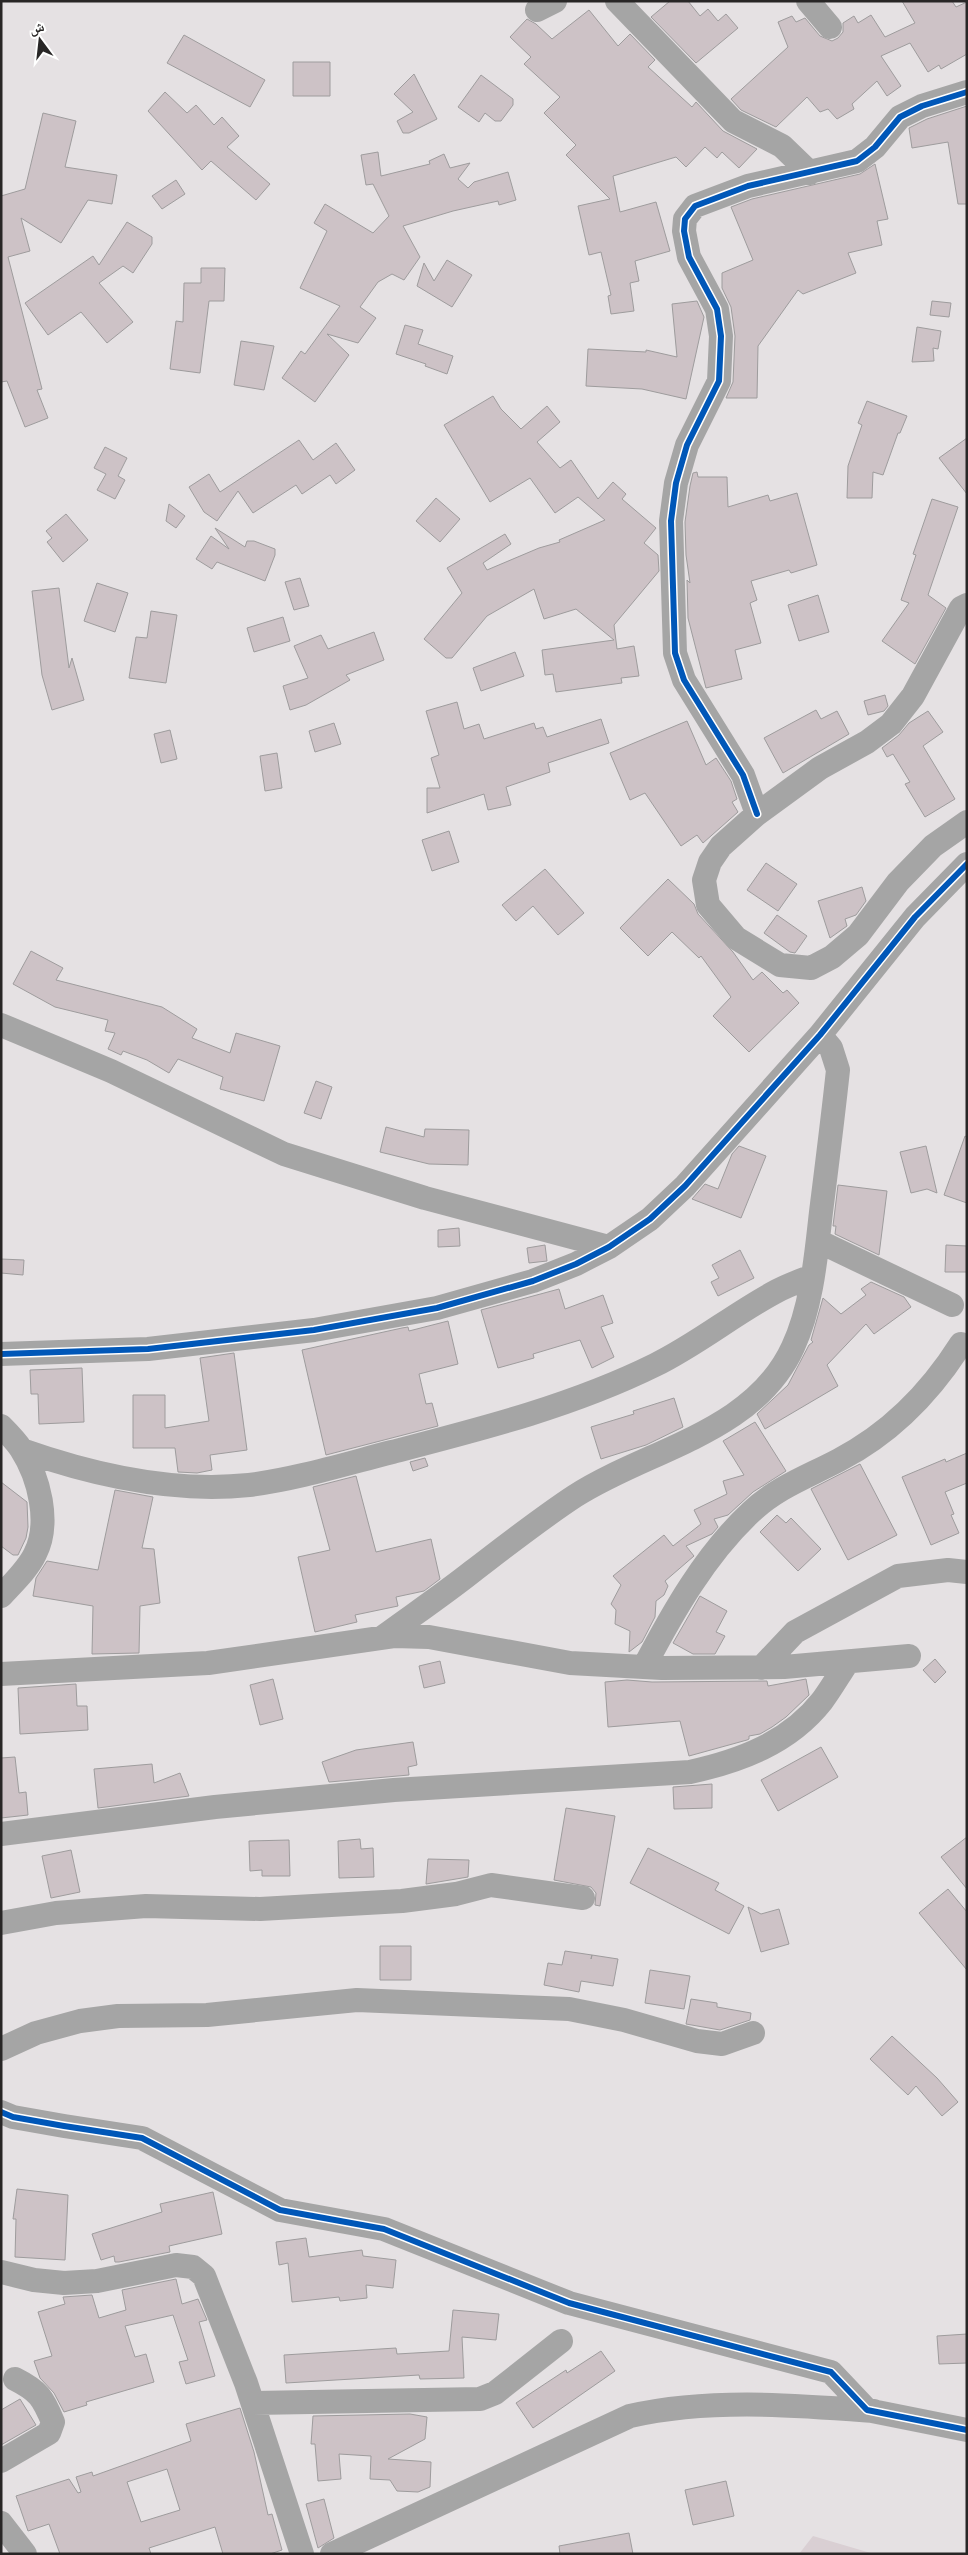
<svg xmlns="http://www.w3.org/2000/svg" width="968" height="2555" font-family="Helvetica,'Noto Naskh Arabic',sans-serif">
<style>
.built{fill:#d9cfd3}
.building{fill:#cdc2c6;stroke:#9e9c9d;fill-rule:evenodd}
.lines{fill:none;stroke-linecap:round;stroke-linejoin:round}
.minor{stroke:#a5a5a5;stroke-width:24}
.cycleway-casing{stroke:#fff;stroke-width:9}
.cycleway{stroke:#0057b8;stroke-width:6}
</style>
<rect width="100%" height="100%" fill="#e5e1e3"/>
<path class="built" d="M813 2536 874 2554H799Z"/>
<path class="building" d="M670 1H688L700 16 708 9 718 21 726 14 738 28 696 63 651 17Z
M902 1H952L956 7 967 2V54L941 69 939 65 928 72 910 43 881 56 901 86 887 96 877 81 852 104 854 109 837 119 828 109 820 112 807 97 776 127 741 110 731 99 788 47 778 22 792 16 796 22 805 18 820 36 832 41 838 38 843 32V23L854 16 858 23 871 15 885 37 915 23Z
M589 10 618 46 630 34 655 60 648 67 692 107 696 102 723 131 757 149 739 168 722 152 717 158 705 147 686 167 676 157 613 176 620 212 656 202 670 251 635 261 639 281 630 283 634 311 611 314 608 296 611 295 601 252 589 255 578 206 610 199 566 155 576 145 544 113 560 97 524 64 531 57 510 37 527 19 536 24 552 39Z
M184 35 265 80 250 107 167 63Z
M293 62H330V96H293Z
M414 74 437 119 409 133H403L397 121 413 112 394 94Z
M481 75 513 99V105L501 121H495L485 113 479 122 458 107Z
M165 92 187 113 196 105 214 125 222 117 239 136 227 147 270 184 256 200 211 161 202 170 148 111Z
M967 106V204H958L948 142 912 148 909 128 927 119Z
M43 113 76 121 65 167 117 175 112 204 88 200 61 243 21 218 30 251 8 257 42 389 37 390 48 418 25 427 7 381 1 382V196L25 189Z
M378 152 381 176 430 164 429 161 444 154 450 168 470 163 458 179 468 188 474 182 508 172 516 200 499 205 498 201 453 211 403 226 420 257 404 280 392 274 378 282 360 307 376 318 358 343 327 334 349 355 315 402 282 378 301 351 305 354 340 306 300 288 327 231 314 223 325 204 373 233 389 216 373 184 366 185 361 155Z
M875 164 888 219 877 221 882 245 848 253 856 273 803 294 798 290 758 346 757 398H726L733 382 735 336 731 307 722 288V273L753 260 731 207 752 199 860 174Z
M176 180 185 194 162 209 152 196Z
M127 222 152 237V244L133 273 123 266 99 283 133 322 107 343 81 312 48 335 25 303 93 256 99 265Z
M447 260 472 275 452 307 417 286 424 263 434 281Z
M201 268H225L224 301H209L200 373 170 369 176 321 183 322 184 283H201Z
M697 301 704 317 686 399 642 389 586 386 588 349 646 352V350L677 357 672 304Z
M932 301 951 303 949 317 930 315Z
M405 325 423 330 418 344 453 356 447 374 425 366 426 364 396 354Z
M917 327 941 331 938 349 933 348 934 361 912 362Z
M241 341 274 346 264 390 234 385Z
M493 396 501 409 521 429 547 406 560 422 537 442 560 468 571 460 598 499 613 482 626 494 622 499 656 528 644 543 658 555 659 571 614 625 617 649 634 646 639 676 621 678 622 683 556 692 553 674 545 675 542 650 614 640 576 609 544 619 534 589 487 616 452 658H446L424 639 462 593 447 568 505 534 511 544 483 563 487 570 539 548 560 542 559 540 605 520 578 497 555 513 530 478 490 502 444 425Z
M867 401 907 416 900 433H898L883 475 873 472 872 498H847L848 466 862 425 858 423Z
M967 438V494L939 458Z
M299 440 313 460 336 443 355 470 336 484 330 475 302 494 296 485 253 513 238 491 217 521 204 512 189 487 209 474 220 492Z
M105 447 127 458 118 476 125 480 115 499 97 490 106 474 94 468Z
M697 472 698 477H727L728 507 768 495 770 501 797 493 817 565 791 573 789 570 751 581 757 600 750 603 761 643 735 650 742 679 706 688 688 618 687 580 690 583 686 555 685 522 690 486 693 473Z
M436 498 460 519 440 542 416 521Z
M932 499 958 507 928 595 946 608 915 664 882 641 909 603 901 600 916 555 913 554Z
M169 504 185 516 176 528 166 521Z
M66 514 88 540 63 562 47 542 52 538 46 531Z
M215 528 245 547 247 541H254L275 549V555L265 581 217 562 212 569 196 559 211 536 229 549Z
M300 578 309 606 294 610 285 582Z
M97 583 128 593 115 632 84 621Z
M59 588 69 668 72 658 84 700 52 710 42 675 32 591Z
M818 595 829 632 799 641 788 605Z
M151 611 177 615 166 683 129 678 136 637 147 638Z
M283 617 290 641 254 652 247 628Z
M374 632 384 660 346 675 350 680 306 705 290 710 283 686 308 678 294 646 321 635 328 649Z
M515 652 524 676 481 691 473 668Z
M885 695 888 706 884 711 868 715 864 701Z
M457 702 464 729 479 724 484 739 534 723 536 729 543 727 547 737 601 719 609 743 548 763 550 772 506 787 511 805 488 810 484 794 427 813V788H440L431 758 439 755 426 711Z
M816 710 821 719 837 711 849 734 783 773 764 738Z
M928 711 943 732 923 746 955 799 925 817 905 784 910 782 893 754 887 757 882 748 899 735 909 723Z
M687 721 706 765 716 758 731 781 737 799 732 802 738 812 703 843 697 835 681 846 645 793 630 800 610 753Z
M334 723 341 744 315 752 309 731Z
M170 730 177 759 161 763 154 734Z
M277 753 282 788 265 791 260 756Z
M449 831 459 862 432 871 422 840Z
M766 863 797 884 778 911 747 890Z
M545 869 584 913 558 935 533 906 516 921 502 905Z
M668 879 694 904 698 914 733 952 753 980 762 972 783 993 787 990 799 1003 749 1052 713 1016 731 997 701 956 699 958 672 932 648 956 620 928Z
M862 887 866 901 856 915 845 919 847 926 830 938 818 901Z
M777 915 807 936 795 953 790 952 764 933Z
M31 951 63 968 56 980 162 1007 197 1029 192 1038 230 1053 236 1033 280 1046 264 1101 220 1089 223 1077 178 1059 169 1073 147 1060 123 1051 121 1055 108 1049 115 1033 105 1031 108 1020 55 1007 13 984Z
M316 1081 332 1087 321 1119 304 1113Z
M386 1127 424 1137 425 1129 469 1130 468 1165 429 1164 380 1152Z
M965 1136 967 1137V1203L944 1195Z
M739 1146 766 1156 741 1218 692 1199 705 1184 718 1189 732 1154Z
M926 1146 937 1193 927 1189 911 1193 900 1152Z
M838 1185 887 1191 879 1255 835 1234 836 1226H833Z
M459 1228 460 1246 438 1247V1230Z
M545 1245 547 1261 529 1263 527 1248Z
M946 1245 967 1246V1272H945Z
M740 1250 754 1278 718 1296 711 1282 719 1278 712 1265Z
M1 1259 24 1260 23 1275 1 1273Z
M871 1282 904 1297 911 1307 874 1334 866 1324 827 1365 838 1386 765 1429 757 1414 788 1385 809 1345 813 1342 811 1340 823 1298 841 1314 866 1295 861 1289Z
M559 1289 565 1309 603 1295 613 1323 601 1327 614 1357 592 1368 580 1340 533 1354 534 1358 498 1368 481 1310Z
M448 1321 458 1364 419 1374 426 1404 432 1403 438 1426 326 1455 302 1350 402 1328 408 1327 409 1331Z
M234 1353 247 1450 210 1455 212 1470 197 1473 178 1472 175 1448H133V1395H165V1428L209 1421 200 1358Z
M82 1368 84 1422 39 1424 38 1394H31L30 1370Z
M674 1398 683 1427 646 1445 601 1459 591 1427 634 1414 633 1411Z
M755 1422 786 1471 753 1492 728 1515 714 1519 718 1527 712 1534 686 1546 694 1556 665 1581 668 1586 664 1595 656 1601 655 1617 642 1642 629 1652 630 1631 615 1624 616 1610 611 1604 621 1585 613 1576 664 1535 673 1546 701 1524 694 1510 727 1494 723 1481 744 1475 723 1441Z
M967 1453V1483L945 1492 954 1514 951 1515 959 1533 931 1545 902 1477 945 1459 946 1462Z
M425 1458 428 1466 413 1471 410 1462Z
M860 1464 897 1535 848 1560 811 1489Z
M356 1476 376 1552 431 1539 440 1579 424 1591 396 1597 398 1606 355 1615 357 1622 315 1632 298 1557 330 1550 313 1487Z
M1 1482 27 1502 28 1527 26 1538 18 1555H13L1 1546Z
M115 1490 153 1497 142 1548 154 1549 160 1603 140 1606 139 1653 92 1654 93 1606 33 1596 36 1578 47 1561 98 1570Z
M777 1515 786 1523 791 1518 821 1549 798 1571 760 1532Z
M700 1596 727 1611 716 1632 725 1636 715 1654H693L673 1643Z
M935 1659 946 1672 935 1683 923 1670Z
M440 1661 445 1683 424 1688 419 1666Z
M273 1679 283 1719 260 1725 250 1685Z
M806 1679 809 1695 786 1717 772 1727 760 1734 749 1736V1739L747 1740 689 1756 680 1721 608 1727 605 1682 627 1680 652 1682 767 1681 768 1686Z
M76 1684 77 1706H87L88 1730 20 1734 18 1688Z
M413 1742 417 1765 408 1767 409 1775 329 1782 322 1762 356 1750Z
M821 1747 838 1777 778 1811 761 1780Z
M15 1757 19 1793 26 1792 28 1815 1 1818V1758Z
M152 1764 154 1783 180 1773 189 1796 98 1808 94 1769Z
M712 1784V1808L674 1809 673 1787Z
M566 1808 615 1816 600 1906 595 1905 596 1893 591 1887 554 1880Z
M967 1837V1889L941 1857Z
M360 1839 361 1849 373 1848 374 1877 339 1878 338 1841Z
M289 1840 290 1876H262V1870L250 1871 249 1841Z
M648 1848 719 1883 715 1890 744 1906 729 1934 630 1883Z
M71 1850 80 1892 51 1898 42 1856Z
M428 1859 469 1860 468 1877 426 1884Z
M948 1889 967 1912V1970L919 1913Z
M748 1907 761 1914 779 1909 789 1944 761 1952Z
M380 1946H411V1980H380Z
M565 1951 592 1955 591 1959 592 1955 618 1959 613 1986 581 1981 579 1992 544 1985 548 1963 562 1965Z
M650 1970 690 1976 684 2009 645 2003Z
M691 1999 717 2003V2007L751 2013 750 2020 720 2030 686 2024Z
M892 2036 937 2078 958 2102 942 2116 916 2086 908 2095 870 2059Z
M17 2189 68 2195 65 2260 15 2257 16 2219H13Z
M213 2192 222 2234 169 2246 170 2252 119 2262H115L114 2256 101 2260 92 2234 162 2212 160 2204Z
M306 2238 309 2257 362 2250 363 2256 396 2260 393 2288 366 2285 367 2298 340 2301 339 2297 292 2302 288 2263 279 2265 276 2242Z
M176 2279 182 2304 198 2299 207 2320 199 2322 215 2376 186 2384 179 2362 188 2360 173 2315 125 2326 135 2357 146 2354 154 2382 86 2402 87 2405 64 2412 54 2393 40 2378 34 2361 52 2356 38 2312 65 2304 63 2297 92 2295 99 2318 126 2310 122 2290Z
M453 2310 499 2314 496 2340 462 2337 464 2378 420 2379 419 2375 286 2383 284 2355 396 2348 397 2354 449 2351Z
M967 2334V2363L939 2364 937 2336Z
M601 2351 615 2371 533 2428 516 2403 566 2370 567 2373Z
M20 2399 36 2425 1 2445V2410Z
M240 2408 254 2452 268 2515 272 2514 282 2550 270 2554H223L215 2527 149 2548 151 2554H60L49 2524 28 2531 16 2496 69 2479 78 2493 81 2492 76 2477 92 2472 93 2476 191 2441 186 2424ZM167 2469 180 2510 141 2522 127 2482Z
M410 2414 427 2417 425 2439 388 2459 431 2462 430 2487 418 2492 397 2491 390 2480 370 2479 371 2456 339 2454 341 2479 318 2481 315 2444H311L313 2416Z
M726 2481 734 2516 693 2525 685 2490Z
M324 2499 334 2538 318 2548 306 2504Z
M629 2533 633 2554H560L559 2546Z"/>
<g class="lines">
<path class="minor" d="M617 1 733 121 782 146 810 173
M808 1 830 27
M537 10 555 1
M967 605 961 608 913 696 891 724 867 742 820 768 757 814 721 846 710 862 704 880 708 905 736 938 780 965 811 968 832 957 858 935 898 882 933 846 967 822
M757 814 743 775 684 680 675 653 671 521 676 483 687 445 719 381 721 336 717 309 689 257 684 231 685 219 695 206 748 186 857 161 875 147 900 117 922 106 967 92
M1 1025 111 1071 284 1154 425 1198 609 1247
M818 1241 952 1305
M1 1354 148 1349 314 1330 437 1308 533 1281 576 1264 609 1247 650 1219 685 1186 820 1035 915 917 967 864
M1 1426C8 1433 16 1441 21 1449 39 1477 51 1523 35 1554 28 1569 13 1583 1 1596
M22 1450C93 1475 172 1493 249 1485 297 1479 345 1464 392 1452 481 1429 572 1406 655 1365 698 1344 735 1313 777 1291 788 1285 800 1281 812 1276
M383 1637C413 1615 444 1594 473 1571 507 1545 540 1519 575 1496 648 1449 754 1433 793 1347 812 1306 816 1256 821 1212 827 1164 833 1117 838 1070L831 1048 820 1035
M644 1667C673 1612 705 1555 751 1512 777 1487 809 1476 839 1460 891 1433 930 1393 961 1344
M761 1668 795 1632 898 1576 948 1570 967 1572
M1 1674 208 1663 394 1636 429 1637 570 1663 662 1668 784 1667 909 1656
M1 1834 215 1807 394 1790 690 1772C740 1761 789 1743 822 1701 831 1689 839 1675 847 1663
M1 1923 56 1913 146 1906 260 1909 402 1901 456 1894 491 1885 583 1898
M1 2049 36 2033 80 2021 118 2016 207 2015 357 2000 569 2009 624 2020 697 2041 722 2044 753 2033
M1 2112 13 2117 64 2126 142 2138 280 2210 384 2229 569 2303 831 2372 867 2410 967 2430
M1 2272 34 2280 64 2283 97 2281 176 2265 193 2267 204 2276 246 2383 302 2554
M253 2403 480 2399 495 2393 561 2341
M1 2461 49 2433 53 2422C43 2398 39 2391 15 2379
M1 2523 25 2554
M332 2554 630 2416C709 2398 793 2405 874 2411"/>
<g class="cycleway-casing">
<path id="cycleway" d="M757 814 743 775 684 680 675 653 671 521 676 483 687 445 719 381 721 336 717 309 689 257 684 231 685 219 695 206 748 186 857 161 875 147 900 117 922 106 967 92
M1 1354 148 1349 314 1330 437 1308 533 1281 576 1264 609 1247 650 1219 685 1186 820 1035 915 917 967 864
M1 2112 13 2117 64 2126 142 2138 280 2210 384 2229 569 2303 831 2372 867 2410 967 2430"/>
</g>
<use href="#cycleway" class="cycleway"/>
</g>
<rect width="968" height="2555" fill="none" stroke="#282626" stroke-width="5"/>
<g transform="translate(40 40) rotate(345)" stroke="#ffffff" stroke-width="4" paint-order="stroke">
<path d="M0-4L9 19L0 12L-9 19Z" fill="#282626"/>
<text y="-8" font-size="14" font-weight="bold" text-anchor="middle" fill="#282626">ش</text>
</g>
</svg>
